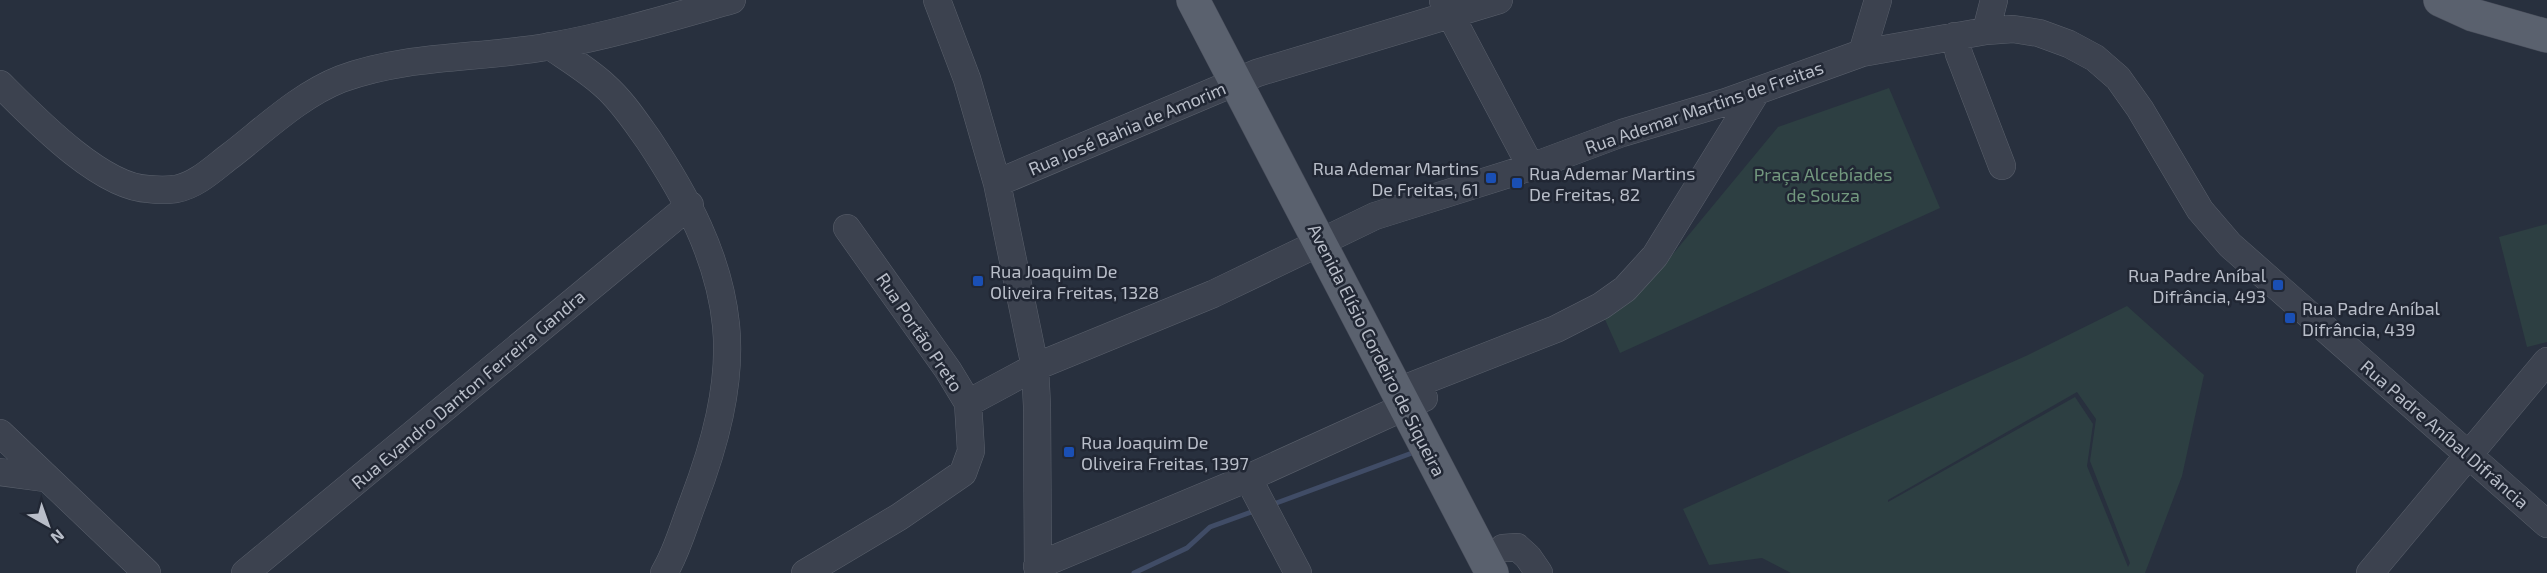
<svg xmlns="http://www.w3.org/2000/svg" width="2547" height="573" font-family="'Exo 2',sans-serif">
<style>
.green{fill:#2d3f42;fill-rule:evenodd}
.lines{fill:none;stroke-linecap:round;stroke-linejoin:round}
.stream{stroke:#404c66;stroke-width:5}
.minor-casing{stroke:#5a606c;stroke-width:28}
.major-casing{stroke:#464b58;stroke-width:34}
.minor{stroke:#3c424f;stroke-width:27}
.major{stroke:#5a616e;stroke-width:33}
.transit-dot{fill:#1a4fb4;stroke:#212734;stroke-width:2}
.labels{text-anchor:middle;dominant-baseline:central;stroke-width:5;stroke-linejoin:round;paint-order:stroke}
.street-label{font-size:18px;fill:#b9bec9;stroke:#212734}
.poi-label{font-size:18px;fill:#b9bec9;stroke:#212734;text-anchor:start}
.park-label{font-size:18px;fill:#72987e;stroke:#212734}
</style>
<rect width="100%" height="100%" fill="#28303e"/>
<path class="green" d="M1889 88 1940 208 1620 353 1603 315 1649 283 1778 127Z
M2547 224V342L2527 347 2499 237Z
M2127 306 2204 375 2182 476 2145 573H1791L1762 558 1709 565 1683 509 2028 355ZM2077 392 2096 419 2090 461 2130 563 2128 567 2087 466 2093 424 2075 397 1888 502V500Z"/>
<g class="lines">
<path class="stream" d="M1271 505 1412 453
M1134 573 1187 548 1210 527 1257 510"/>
<g class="minor-casing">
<path id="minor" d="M937 0 967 79 997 183 1035 367 1037 406 1038 573
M1443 1 1531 167
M1986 31 1994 0
M1955 36 1959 54 2002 166
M550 46C569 59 589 71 605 86 622 101 635 121 648 139 686 196 719 256 726 325 732 385 714 447 693 502 684 525 677 552 664 573
M1862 53 1878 0
M0 84C33 117 101 188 149 189 157 190 168 190 176 189 197 185 214 168 230 156 265 129 300 95 341 79 409 54 482 59 552 46 613 35 672 17 732 0
M997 183 1257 73 1499 0
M1398 391 1556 329 1601 306 1625 289 1655 256 1757 91
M968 403 1035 367 1213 294 1375 216 1531 167 1622 133 1726 102 1862 53 1986 31 2013 29 2039 33 2069 44 2095 58 2118 78 2140 109 2200 210 2230 245 2547 524
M0 433 147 573
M0 472 44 478
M1248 478 1298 573
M1503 548 1517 547 1528 557 1539 573
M1037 566 1248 478 1424 398
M245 573 690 205
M805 573 899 517 963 473 971 451 968 403 948 370 847 228
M2370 573 2547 361"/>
</g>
<g class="major-casing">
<path id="major" d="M1193 0 1492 573
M2440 0 2473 15 2547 36"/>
</g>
<use href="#minor" class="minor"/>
<use href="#major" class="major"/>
</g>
<g class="transit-dot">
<rect x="1485" y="172" width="12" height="12" rx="3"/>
<rect x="1511" y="177" width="12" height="12" rx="3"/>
<rect x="972" y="275" width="12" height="12" rx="3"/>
<rect x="2272" y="279" width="12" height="12" rx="3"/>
<rect x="2284" y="312" width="12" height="12" rx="3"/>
<rect x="1063" y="446" width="12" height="12" rx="3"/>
</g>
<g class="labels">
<g class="street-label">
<text transform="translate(1704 107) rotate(-19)">Rua Ademar Martins de Freitas</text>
<text transform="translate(1127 128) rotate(-23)">Rua José Bahia de Amorim</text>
<text transform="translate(920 332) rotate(56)">Rua Portão Preto</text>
<text transform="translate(1377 350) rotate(63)">Avenida Elísio Cordeiro de Siqueira</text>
<text transform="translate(468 389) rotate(-40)">Rua Evandro Danton Ferreira Gandra</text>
<text transform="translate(2445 434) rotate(41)">Rua Padre Aníbal Difrância</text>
</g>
<g class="poi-label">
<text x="1479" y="168" text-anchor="end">Rua Ademar Martins<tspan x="1479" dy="21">De Freitas, 61</tspan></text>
<text x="1529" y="173">Rua Ademar Martins<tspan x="1529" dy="21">De Freitas, 82</tspan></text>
<text x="990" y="271">Rua Joaquim De<tspan x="990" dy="21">Oliveira Freitas, 1328</tspan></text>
<text x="2266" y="275" text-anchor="end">Rua Padre Aníbal<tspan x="2266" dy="21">Difrância, 493</tspan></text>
<text x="2302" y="308">Rua Padre Aníbal<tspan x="2302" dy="21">Difrância, 439</tspan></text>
<text x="1081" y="442">Rua Joaquim De<tspan x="1081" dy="21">Oliveira Freitas, 1397</tspan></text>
</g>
<g class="park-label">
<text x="1823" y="174">Praça Alcebíades<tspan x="1823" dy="21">de Souza</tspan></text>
</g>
</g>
<g transform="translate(48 525) rotate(140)" stroke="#212734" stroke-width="4.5" paint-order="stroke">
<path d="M0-4.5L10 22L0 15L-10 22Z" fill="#b9bec9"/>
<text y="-9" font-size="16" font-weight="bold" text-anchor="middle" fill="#b9bec9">N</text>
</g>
</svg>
